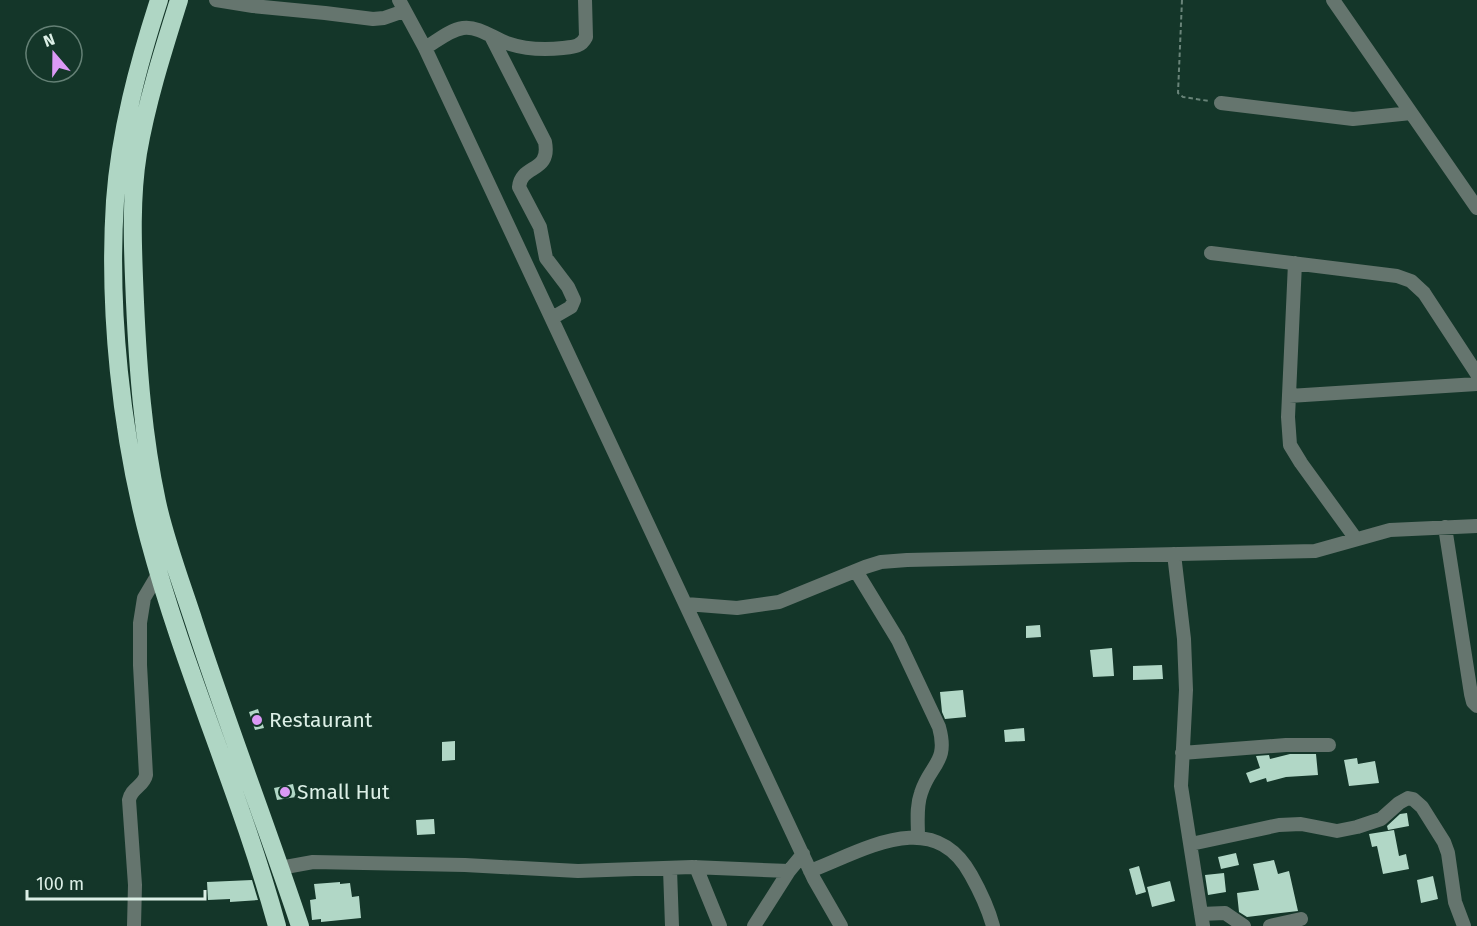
<svg xmlns="http://www.w3.org/2000/svg" width="1477" height="926" font-family="'Fira Sans',sans-serif">
<style>
.building{fill:#b1d7c6}
.lines{fill:none;stroke-linecap:round;stroke-linejoin:round}
.path{stroke:#698479;stroke-width:2;stroke-dasharray:4.5 3;stroke-linecap:butt}
.minor{stroke:#65756e;stroke-width:14}
.highway{stroke:#afd6c4;stroke-width:18}
.poi-dot{fill:#db99f5;stroke:#143629;stroke-width:2}
.labels{text-anchor:middle;dominant-baseline:central;stroke-width:6;stroke-linejoin:round;paint-order:stroke}
.poi-label{font-size:21px;fill:#dcefe6;stroke:#143629;text-anchor:start}
</style>
<rect width="100%" height="100%" fill="#143629"/>
<path class="building" d="M1040 625 1041 637 1026 638V626Z
M1112 648 1114 676 1093 677 1090 650Z
M1162 665 1163 679 1133 680V666Z
M963 690 966 717 945 719 942 712 940 692Z
M258 709 264 728 255 730 249 712Z
M1024 728 1025 741 1005 742 1004 730Z
M455 741V760L442 761V742Z
M1290 754H1316L1318 775 1286 777 1267 782 1266 778 1250 783 1246 773 1260 768 1256 756 1269 755 1270 759Z
M1357 758 1358 764 1375 761 1379 783 1349 786 1344 760Z
M293 784 296 797 277 800 274 788Z
M1407 813 1409 826 1388 830 1387 826 1400 814Z
M434 819 435 834 417 835 416 820Z
M1394 830 1399 856 1406 854 1409 869 1383 874 1377 846 1372 847 1369 834Z
M1236 853 1239 865 1221 869 1218 857Z
M1274 860 1278 874 1289 871 1298 911 1247 917 1239 912 1237 893 1259 890 1253 864Z
M1139 866 1146 892 1136 895 1129 869Z
M1224 873 1226 892 1208 895 1205 875Z
M1433 876 1438 899 1421 903 1417 880Z
M252 880 258 900 230 902V899L208 900 207 882Z
M1170 881 1175 901 1152 907 1147 887Z
M340 882V884L350 883 352 897 359 896 361 918 321 922V919L312 920 310 900 316 899 314 884Z"/>
<g class="lines">
<path class="path" d="M1182 0 1178 93 1183 97 1209 101"/>
<path class="minor" d="M216 0 253 6 325 13 373 19 384 18 404 11
M399 0 425 48 814 879 841 926
M1333 0 1477 208
M491 36 545 142C551 173 521 164 519 187L540 227 546 258 568 287 574 300 571 307 552 318
M425 48C437 41 449 30 463 28 479 26 493 38 507 43 524 49 544 50 563 48 573 47 581 47 586 37L585 0
M1221 103 1353 119 1411 113
M1211 253 1397 276 1411 281 1424 293 1477 374
M1295 263 1288 417 1290 445 1301 463 1356 539
M1289 396 1477 384
M1445 527 1471 694 1473 702 1477 706
M1174 554 1184 639 1186 690 1181 786 1203 926
M856 571 898 640 939 727C949 763 930 764 921 793 916 807 918 822 918 837
M686 604 737 608 779 602 865 567 881 562 907 560 1315 551 1390 530 1477 526
M1182 753 1286 745H1329
M1191 844 1279 825 1301 824 1337 831 1357 827 1381 819 1399 803 1408 798 1413 799 1422 807 1444 842 1448 853 1455 902 1464 926
M696 867 720 926
M280 868 313 862 465 865 578 871 692 867 789 871
M670 869 672 926
M810 871C865 850 933 806 971 875 980 891 988 908 993 926
M1201 914 1225 913 1244 926
M134 926 135 885 129 800C131 788 144 786 146 775L140 665V623L144 598 160 571
M754 926 789 871 803 854
M1270 926 1301 919"/>
<path class="highway" d="M159 0C138 65 120 132 115 201 108 310 121 433 149 539 184 670 241 795 277 926
M179 0C163 51 147 101 138 153 130 202 133 253 135 302 138 369 143 437 157 502 166 543 181 582 194 622 227 724 266 824 300 926"/>
</g>
<g class="poi-dot">
<circle cx="257" cy="720" r="6"/>
<circle cx="285" cy="792" r="6"/>
</g>
<g class="labels">
<g class="poi-label">
<text x="269" y="720">Restaurant</text>
<text x="297" y="792">Small Hut</text>
</g>
</g>
<g transform="translate(54 54) rotate(340)"><circle r="28" fill="#143629" stroke="#648075" stroke-width="1.5"/>
<path d="M0-4.5L10 22L0 15L-10 22Z" fill="#db99f5"/>
<text y="-9" font-size="16" font-weight="bold" text-anchor="middle" fill="#dcefe6">N</text>
</g>
<path d="M27 890v9h178v-9" fill="none" stroke="#dcefe6" stroke-width="3"/>
<text x="36" y="890" font-size="18" fill="#dcefe6" stroke="#143629" stroke-width="4.5" paint-order="stroke">100 m</text>
</svg>
